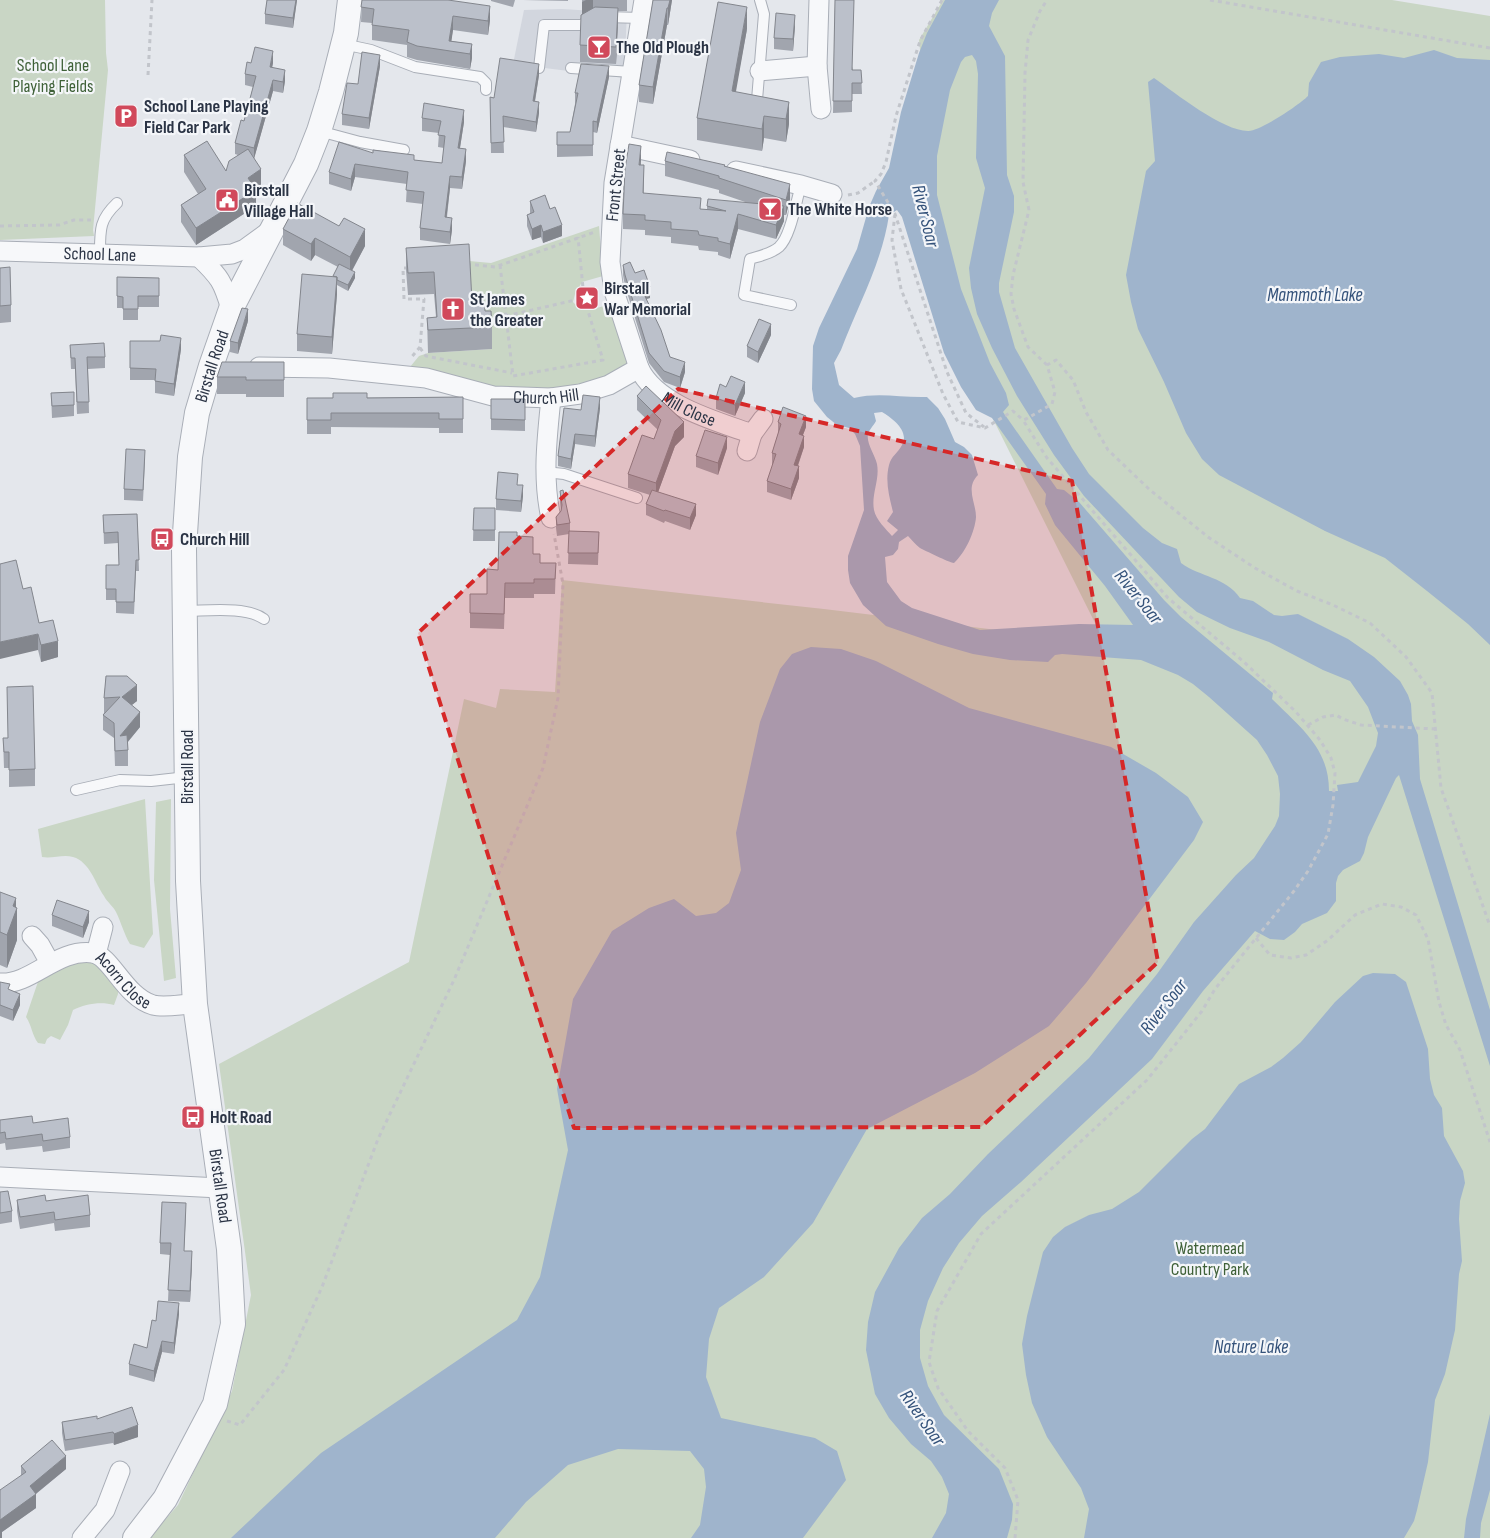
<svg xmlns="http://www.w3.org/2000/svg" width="1490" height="1538" font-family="'Sofia Sans Condensed',sans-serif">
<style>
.built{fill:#d2d6de}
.green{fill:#c9d6c5}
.water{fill:#9fb4cc;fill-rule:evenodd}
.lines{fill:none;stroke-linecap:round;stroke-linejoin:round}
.service-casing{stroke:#a9aeb7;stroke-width:12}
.minor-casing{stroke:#a9aeb7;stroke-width:21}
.tertiary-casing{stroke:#a9aeb7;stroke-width:26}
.path{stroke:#c2c5cb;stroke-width:3;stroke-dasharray:4 4;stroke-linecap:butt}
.service{stroke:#f7f8fa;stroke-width:10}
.minor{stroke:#f7f8fa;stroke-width:19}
.tertiary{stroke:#f7f8fa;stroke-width:24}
.wall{fill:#a1a5ae}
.shaded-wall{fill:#83868d}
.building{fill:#bbc0ca;stroke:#83868d}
.marked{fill:#d62828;fill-opacity:0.2;stroke:#d62828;stroke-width:4;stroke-dasharray:10 6;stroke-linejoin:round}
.labels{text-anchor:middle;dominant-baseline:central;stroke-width:4.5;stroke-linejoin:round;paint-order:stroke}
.poi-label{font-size:18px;font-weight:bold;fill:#2b3445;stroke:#f4f6f9;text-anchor:start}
.park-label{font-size:18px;fill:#3f6138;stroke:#f4f6f9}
.street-label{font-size:18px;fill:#2b3445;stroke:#f4f6f9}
.water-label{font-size:19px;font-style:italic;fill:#34527a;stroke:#f4f6f9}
</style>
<rect width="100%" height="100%" fill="#e4e7ec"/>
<path class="built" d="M562 9 627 13 624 78 513 64 524 10Z"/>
<path class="green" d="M0 0H105L106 53 108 70 93 230 94 236 0 240Z
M943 0H1392L1490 16V1538H149L178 1505 232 1391 251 1295 219 1064 409 962 464 699 496 708 500 689 555 692 562 580 824 609 1105 643 973 379 946 310 919 40Z
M599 226 603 276 582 282 575 294 573 302C584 315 599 307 613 303L627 363C616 372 605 380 591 384 543 402 458 384 410 367L419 356 428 353 492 349 472 324 469 261 491 263Z
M145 799 153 934 144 948 130 944C124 934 121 922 116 912 113 906 107 902 104 896 95 883 90 862 73 857 63 854 52 859 42 857L38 829Z
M171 799 170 909 176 978 164 981 154 880 156 802Z
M85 953 118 985V994L114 1005C101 1001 85 1004 73 1010L68 1025 60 1040 51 1036 47 1039 45 1044 38 1043C32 1035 32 1026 26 1017L43 967Z"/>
<path class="water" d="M945 0H999L992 13 989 26 1005 56 1007 175 1014 196V212L999 283V292L1015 348 1072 448 1089 474 1143 528 1162 543 1177 549 1181 563C1200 577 1226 577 1240 598L1253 601 1274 615 1282 616 1298 614 1348 639 1374 657 1400 681 1408 695 1411 704 1412 721 1418 735 1420 779 1490 1010V1066L1399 775 1396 778 1368 837 1364 853 1360 861 1343 870 1338 876 1336 883V901L1327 913 1302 924 1295 932 1284 940 1270 939 1255 931 1203 991 1152 1059 1021 1182 982 1216 959 1243 943 1268 928 1301 920 1330V1358L928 1386 944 1415 999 1469 1013 1504 1012 1520 1007 1538H932L946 1513 949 1494 942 1477 931 1461 911 1444 889 1418 875 1394 866 1350 868 1322 875 1292 899 1248 922 1218 950 1194 988 1154 1089 1058 1157 974 1194 922 1236 875 1254 858 1275 826 1279 816 1280 794 1278 776 1267 755 1257 740 1209 697 1193 684 1178 675 1141 660 1062 654 1055 655 1048 662 1010 660 973 654 938 644 886 626 863 605 850 583 848 570V556L864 510 860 446 855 434 849 428 837 425 827 417 814 401 812 389 813 346 819 328 857 249 869 207 876 191 889 168 901 112 919 53 927 33ZM972 55 976 61 978 74 976 158 985 188 969 268 971 288 977 314 992 348 1017 396 1054 455 1084 496 1179 597 1197 612 1230 628 1269 642 1323 670 1350 681 1368 707 1378 733 1376 746 1358 782 1337 785 1338 791H1329C1329 748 1301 728 1272 699L1273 693 1181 617 1164 600 1079 502 1064 490 1057 489 1003 412 1009 405 1006 393 990 363 961 289 937 195V156L950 90 961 62 965 57ZM897 210 902 217 944 353 961 387 976 410 992 418 1046 494 1045 504 1055 525 1105 586 1133 625 1079 624 980 630 912 608 901 601 887 582 885 557 893 555 898 549 899 542 908 536C912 540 916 545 920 548 926 551 948 562 954 563 965 553 975 532 976 517 976 502 965 488 978 475L972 455 964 447 955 442 945 419 938 408 927 397C902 398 879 392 854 398L839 385 834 363 841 350C858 305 882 263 889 215ZM882 412C892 418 910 431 902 445 898 453 891 456 889 465 885 481 889 496 893 512L887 521 898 530 892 536C886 529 876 520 874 510 871 494 880 480 877 464 875 455 866 443 868 434 869 430 874 425 876 421L874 413Z
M1434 50 1457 58 1490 60V645L1468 624 1427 591 1385 558 1325 531 1219 475 1202 459 1186 433 1164 382 1138 329 1131 302 1126 275 1146 171 1155 161 1148 82 1154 78C1175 93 1223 131 1248 131 1259 132 1299 105 1308 96L1309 83 1321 62 1340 57 1379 54 1404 58Z
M811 647 841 649 876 661 969 708 1111 747 1156 773 1188 797 1203 822 1194 840 1086 983 1049 1026 975 1073 867 1129 813 1223 764 1277 719 1308 709 1339 706 1377 721 1418 815 1438 837 1451 846 1480 803 1538H691L700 1525 706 1487 704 1469 690 1451 618 1449 568 1465 526 1502 495 1538H231L321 1453 517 1320 540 1277 568 1150 557 1089 573 999 612 931 649 908 674 899 696 916 716 913 729 903 741 870 736 833 760 722 780 669 792 654Z
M1373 973 1395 974 1406 982 1428 1049 1430 1079 1434 1095 1442 1108 1444 1136 1463 1171 1465 1183 1460 1201 1459 1219 1462 1261 1459 1274 1455 1330 1445 1374 1435 1400 1428 1462 1417 1510 1414 1521 1404 1538H1084L1089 1509 1081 1488 1047 1437 1032 1403 1026 1375 1022 1344 1027 1316 1043 1252 1053 1237 1065 1227 1089 1215 1112 1209 1139 1192 1192 1139 1205 1129 1239 1084 1271 1067 1283 1058 1301 1042 1335 1002 1363 976Z
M1490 1414V1490L1481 1523 1480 1538H1464L1466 1519Z"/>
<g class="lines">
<g class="service-casing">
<path id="service" d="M606 17 641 18
M343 44 371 50 415 67 480 77 486 83V90
M539 68 544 25H582L592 17
M571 68 632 72
M757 100 764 14 760 0
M319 131 360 142 404 150
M100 255C100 230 99 220 117 203
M791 305 744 295 750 259C759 256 771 254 779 247 791 236 796 201 801 185
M545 472 564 474 637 498
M185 611C207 611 246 606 264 619
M76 790 120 780 151 781 187 777"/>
</g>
<g class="minor-casing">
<g id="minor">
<path id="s1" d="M644 0 614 183 610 262 614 291 639 368C656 405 716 421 752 434L763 419"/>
<path d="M819 0 817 66 821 109"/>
<path d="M760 71 817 66"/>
<path d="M620 145 690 160"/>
<path d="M736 171 801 185 832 194"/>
<path id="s2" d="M0 251 199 257 232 254 245 249 271 230"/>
<path d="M199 257C220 277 223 282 231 309"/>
<path id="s3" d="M259 367 329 368 426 378 493 396 551 398 580 394 609 385 639 368"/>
<path d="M551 398C547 438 542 478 551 518"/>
<path d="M747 451 752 434"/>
<path d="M32 936 40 945 50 963"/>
<path d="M96 954 103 927"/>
<path id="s4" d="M0 983C32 985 57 948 93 953 111 956 125 997 153 1005 165 1008 182 1004 195 1004"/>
<path d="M0 1177 220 1188"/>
<path d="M82 1538 105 1510 120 1471"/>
</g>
</g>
<g class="tertiary-casing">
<g id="tertiary">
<path id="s5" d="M135 1538 165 1499 215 1404 233 1324 229 1249 195 1004 188 881 184 549 190 457 197 413 211 366 231 309 306 164 319 131 331 92 346 33 350 0"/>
</g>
</g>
<path class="path" d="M942 0 920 41 896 116 886 162 881 174 875 181 895 214 947 372 966 413 984 427
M1210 0 1490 48
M148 75 152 0
M848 195 858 193 875 181
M895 214 892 240 901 289 943 394 958 422 985 428 1013 411 1023 420 1026 419 1052 404 1055 392 1047 365 1056 360 1073 380 1086 412 1108 450 1150 490 1208 537 1255 568 1297 591 1333 605 1370 623 1406 657 1432 693 1441 788 1490 926
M0 226 59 225 74 220H91
M467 264 495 267 595 232
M500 265 513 376 603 360 584 298 578 237
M408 268H403L404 299H424L420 347 410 359
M506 316 584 298
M420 348 426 356 512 373
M1047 365 1028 347 1014 309 1011 294 1013 275 1029 210 1023 182 1025 73 1028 40 1040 11 1047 0
M1308 725 1323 717 1336 715 1343 719 1361 725 1435 729
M1256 938 1270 955 1291 958 1306 955 1328 940 1355 915 1382 904 1401 907 1416 915 1428 939 1439 1002 1446 1025 1460 1050 1490 1142
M227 1421 240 1425 284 1370 322 1287 378 1139 454 980 543 768 558 698 563 584 554 534
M1015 1538 1018 1500 1005 1468 968 1431 938 1388 929 1362 937 1311 981 1234 1147 1080 1202 1011 1215 989 1294 891 1308 871 1328 834 1333 805 1335 773 1331 758 1320 740 1296 712 1244 662 1168 598 1047 458 1023 420"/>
<use href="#service" class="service"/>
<use href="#minor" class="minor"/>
<use href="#tertiary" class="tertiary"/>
</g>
<path class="wall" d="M267 0H297L293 28 265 24V14Z
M362 0 490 20 488 35 453 30 451 41 472 44V58L470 69 417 60 407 57V45L372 40V23L361 22Z
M491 0H515L513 7 491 1Z
M523 0H568V1Z
M582 0H627V11H618L616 64 580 62V45L582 15Z
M653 0H672L668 25H667L653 104 639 102V85Z
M835 0 853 70H861L862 94H852V112L833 113Z
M795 26 793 51 774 49V38Z
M747 29 735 92 789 102V124L786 142 764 138 762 151 697 140V118Z
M251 63H273L272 67 285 81 283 93 273 91 254 158 261 186 256 190V206L196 245 181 222V205L198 194 184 172V155L226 171 238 155 235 154V143L244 121 253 87 245 85V74Z
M380 66 369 129 342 125V114L358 84Z
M539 75 535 102 539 113 536 132 503 127 504 153H491L490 97 494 98Z
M609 77 597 133 593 132V156L557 157V132H570L575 104V93Z
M422 118 464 122 460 148 466 161 462 189 450 188 447 217 452 230 450 244 420 240V228L423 204 406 202 407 184 355 177 351 191 329 184V172L373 153 414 160 442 163 444 148 438 147 439 133 422 131Z
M641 161V165L644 180 643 193 701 209 707 210V206L748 203 719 193V190L665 176V161L725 166 790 199 786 215H784V221L776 239 738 229 730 259 718 255V252L699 250 698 246 671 243V237L645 235V230L623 229V214Z
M530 201 550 209 562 236 543 243 541 237 532 240 527 226V215L530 214Z
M283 229 365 246 352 271 355 278 348 291 337 285V294L332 354 297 351V334L333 277 338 267 315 255 311 261 283 245Z
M406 248 485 311 492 327V349L428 353 427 318 436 317 434 294 408 295 406 270Z
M623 265 635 273 650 298 646 299 670 357 685 372 680 388 664 382 649 363 625 286 623 275Z
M0 268 11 305V322L0 323Z
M117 277 159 278V307H138V320H123V308H117Z
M248 321 238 354 230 352V341Z
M771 335 758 363 747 357V346Z
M130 341 181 349 174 396 155 393V380H130Z
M70 345 105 357V368L88 369 89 413 77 414 75 369H71Z
M284 362V397H246V394H217V377Z
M726 387 745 393 735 416 716 409V398Z
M74 392V416L52 418 51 393Z
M637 396 684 437 675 446 658 492 696 515 690 530 665 521 664 523 646 515V504L650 495 628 488V474L654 439 658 430 637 410Z
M463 397V433H439V428L331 427V434H307V398Z
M491 399H525V431L491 430Z
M600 408 595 447 575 444 571 469 558 466V456L581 410Z
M778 422 806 427 803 435 804 447 798 466 799 478 791 500 767 492V481L773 465 772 464V453L778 434Z
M727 448 718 475 696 467V456Z
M145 461 143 501 124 500V489Z
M518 485 523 496 521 512 496 510V499Z
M560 491 570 523V531L599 532 598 565 568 564 569 534 557 536 556 528V517L561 511 560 502Z
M474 508H495V541H473Z
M137 514 139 571H136L134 614 116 613V600H106V565H119L118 543 104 544 103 515Z
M517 536 533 554 540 563H556L555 594H534V598H505L504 629 470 628V594H487L498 570Z
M23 589 39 623 58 657 41 662Z
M106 676 137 701 131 705 140 727 128 742V766H115L114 738 103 730V715L104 713V698Z
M3 738 35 769V786L9 787V768H4Z
M0 892 16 907 17 940 7 968 0 965Z
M52 915 89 922 83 938 52 926Z
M0 982 20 1005 13 1021 0 1016Z
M0 1120 33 1123 70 1137V1148L43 1152 42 1146 6 1150 5 1143 0 1144Z
M0 1192 12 1211V1222L0 1224Z
M17 1200 46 1201 90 1215V1227L55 1231 54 1223 20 1229 17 1211Z
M186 1214 184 1251 192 1262 190 1302 168 1301 170 1255 160 1254V1243Z
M179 1314 174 1354 162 1352 154 1382 129 1375V1364L147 1348 156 1321Z
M97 1419 138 1437 114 1445 113 1443 65 1451 62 1433V1422Z
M21 1466 66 1469 36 1494V1508L2 1532V1538H0L21 1475Z"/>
<path class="shaded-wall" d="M296 0H297L293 28V18Z
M586 0H593V10L582 16V2Z
M670 0H672L668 25V8Z
M490 6V20L488 35V21Z
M747 7V29L732 114V91Z
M618 8V24L616 64V47Z
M667 8V25L653 104V87Z
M795 15V26L793 51V39Z
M453 16V30L450 51 449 41Z
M472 44V58L470 69V54Z
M273 51V63L270 78V67Z
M380 55V66L369 129V118Z
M539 64V75L533 112V101Z
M609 66V77L597 133V122Z
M285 70V81L283 93V82Z
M273 80V91L254 159V148Z
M539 102V113L536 132V122Z
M789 102V124L786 142V119Z
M464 110V122L458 160V148Z
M764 116V138L762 151V129Z
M641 146V161L639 180V165Z
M466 149V161L462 189V177Z
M355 164V177L351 191V179Z
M644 165V180L643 208V193Z
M261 169V186L248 195V178Z
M450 176V188L445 229V217Z
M790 184V199L786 215V200Z
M256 190V206L196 245V228Z
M784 206V221L776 239V225Z
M738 214V229L730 259V244Z
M452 218V230L450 244V232Z
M541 225V237L532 240V229Z
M562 225V236L543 243V232Z
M365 229V246L350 274V257Z
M315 238V255L311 261V244Z
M355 272V278L348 291V285Z
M337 277V294L332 354V337Z
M650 287V298L642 300V290Z
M248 309V321L238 354V343Z
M771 324V335L758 363V352Z
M181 338V349L174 396V384Z
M685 362V372L680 388V377Z
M745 382V393L735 416V405Z
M600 397V408L595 447V436Z
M806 416V427L799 445V434Z
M684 422V437L675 446 656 498V483L675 431Z
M575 434V444L571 469V459Z
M804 436V447L794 476V465Z
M727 437V448L718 475V463Z
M799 466V478L791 500V489Z
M523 485V496L521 512V501Z
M696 504V515L690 530V518Z
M38 634V650L0 659V642Z
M58 641V657L41 662V645Z
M137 685V701L122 713V697Z
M140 712V727L120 751V736Z
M16 898V910L17 908V940L7 968V935L13 906Z
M89 911V922L83 938V927Z
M20 994V1005L13 1021V1010Z
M192 1251V1262L190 1302V1291Z
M179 1303V1314L174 1354V1343Z
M162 1341V1352L154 1382V1371Z
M138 1425V1437L114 1445V1434Z
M66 1456V1469L33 1496 36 1494V1508L2 1532V1538H0V1520L30 1486Z"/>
<path class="building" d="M267 0H296L293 18 265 14Z
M362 0H448L490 6 488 21 453 16 449 41 472 44 470 54 417 46 407 42 409 30 372 25 374 9 361 7Z
M653 0H670L668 8H667L653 87 639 85Z
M835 0H854L852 70H861L862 83H852V101H833Z
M718 2 747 7 732 91 789 102 786 119 764 116 762 129 697 118Z
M595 7 618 8 616 47 580 45 581 15Z
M776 13 795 15 793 39 774 38Z
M255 47 273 51 270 67 285 70 283 82 273 80 254 148 235 143 241 120 244 121 256 76 245 74 247 62 251 63Z
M362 52 380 55 369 118 342 114 347 83 358 84Z
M500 58 539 64 533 101 539 102 536 122 503 116 504 142 491 143 490 97 494 98Z
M581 64 609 66 597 122 593 121V145H557V132H570L578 93H575Z
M424 103 464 110 458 148 466 149 462 177 450 176 445 217 452 218 450 232 420 228 424 192 406 190 408 172 355 164 351 179 329 172 339 142 373 153V150L414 155V160L442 163 445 136 438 135 441 121 422 118Z
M207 141 226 171 229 161 248 149 261 169 248 178 256 190 196 228 181 205 206 189 184 155Z
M629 144 641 146 639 165H644L643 193 701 198 700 209 726 211 707 206 708 199 784 206 776 225 738 214 730 244 718 241V238L699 235 698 231 671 229V222L645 220V215L623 214 625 169Z
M667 152 725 165 724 166 790 184 786 200 719 178V176L665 161Z
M545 195 550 209 555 207 562 225 543 232 541 225 532 229 527 215 534 212 530 201Z
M297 203 339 226 344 218 365 229 350 257 315 238 311 244 283 229Z
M469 244 472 302 484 301 485 311H491L492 327 428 330 427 318 437 317 434 272 408 273 406 248Z
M630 262 635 273 644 270 650 287 642 290 661 330 670 357 685 362 680 377 664 371 649 353 625 275 623 265Z
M339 264 355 272 348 285 337 280V277L333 276Z
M10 267 11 305 0 306V268Z
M302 274 337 277 332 337 297 334Z
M117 277 159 278V296H138V309H123V297L117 296Z
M242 308 248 309 238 343 230 341Z
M759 319 771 324 758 352 747 346Z
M161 335 181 338 174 384 155 381 156 369 130 368V341H160Z
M104 343 105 357H87L89 402H77L75 358H71L70 345Z
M222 362H284V380H246V377H217Z
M731 376 745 382 735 405 716 398 720 384 726 387Z
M646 386 684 422 675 431 656 483 628 474 642 435 654 439 661 420 637 396Z
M74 392V405L52 406 51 393Z
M333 393H367V398L463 397V419H439V413H331V420H307V398H333Z
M583 395 600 397 595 436 575 434 571 459 558 456 564 408 581 410Z
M491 399H525V420L491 419Z
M783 407 806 416 799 434 804 436 794 465 799 466 791 489 767 481 776 454 772 453 781 424 778 422Z
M705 430 727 437 718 463 696 456Z
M126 449 145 450 143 490 124 489Z
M498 472 518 474 517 485H523L521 501 496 499Z
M563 490 570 523 557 525 556 517 561 511 562 505 560 491Z
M652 490 696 504 690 518 665 510 664 511 646 504Z
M474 508H495V530H473Z
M137 514 139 560H136L134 602H116V589H106V565H119L118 532 104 533 103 515Z
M569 531 599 532 598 553H568Z
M499 532H517V536L533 537V554H540V563H556L555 579H534V583H505L504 614 470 613V594H487V569L498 570Z
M16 560 23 589 31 587 39 623 53 620 58 641 41 645 38 634 0 642V564Z
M106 676H127L137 685 122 697 140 712 120 736 127 735 128 750 115 751 114 723 103 715 120 697 104 698Z
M33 686 35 769 9 770V752H4L3 738H8L7 687Z
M0 892 16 898 13 906 17 908 7 935 0 932Z
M57 900 89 911 83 927 52 915Z
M0 982 10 984 8 989 20 994 13 1010 0 1005Z
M32 1116 33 1123 68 1118 70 1137 43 1141 42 1134 6 1139 5 1132 0 1133V1120Z
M8 1191 12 1211 0 1213V1192Z
M45 1195 46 1201 88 1195 90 1215 55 1220 54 1212 20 1217 17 1200Z
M162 1202 186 1203 184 1251H192L190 1291 168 1290 171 1243H160Z
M158 1301 179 1303 174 1343 162 1341 154 1371 129 1364 134 1344 147 1348 152 1320 156 1321Z
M132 1407 138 1425 114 1434 113 1432 65 1440 62 1422 97 1416V1419Z
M52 1440 66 1456 30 1486 36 1494 0 1520V1490L26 1472 21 1466Z"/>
<path class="marked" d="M678 389 1072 481 1158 962 981 1127 574 1128 418 633Z"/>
<defs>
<g id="bar-square" transform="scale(1.25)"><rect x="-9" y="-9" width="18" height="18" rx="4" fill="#d1495b" stroke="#f4f6f9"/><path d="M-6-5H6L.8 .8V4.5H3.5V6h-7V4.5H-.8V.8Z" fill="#fff"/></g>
<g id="parking-square" transform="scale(1.25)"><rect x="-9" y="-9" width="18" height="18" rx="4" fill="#d1495b" stroke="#f4f6f9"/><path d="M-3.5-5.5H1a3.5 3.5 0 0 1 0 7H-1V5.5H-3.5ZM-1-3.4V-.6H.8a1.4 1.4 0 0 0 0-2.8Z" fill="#fff"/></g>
<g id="civic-square" transform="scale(1.25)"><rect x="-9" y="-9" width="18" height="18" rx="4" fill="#d1495b" stroke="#f4f6f9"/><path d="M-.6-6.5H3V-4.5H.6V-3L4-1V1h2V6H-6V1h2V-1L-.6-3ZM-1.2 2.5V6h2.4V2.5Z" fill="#fff"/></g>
<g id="sight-square" transform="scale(1.25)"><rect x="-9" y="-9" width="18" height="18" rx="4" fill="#d1495b" stroke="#f4f6f9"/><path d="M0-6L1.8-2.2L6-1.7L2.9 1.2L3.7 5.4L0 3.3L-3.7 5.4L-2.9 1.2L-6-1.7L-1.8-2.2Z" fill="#fff"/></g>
<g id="church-square" transform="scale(1.25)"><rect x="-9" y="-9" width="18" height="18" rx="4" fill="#d1495b" stroke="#f4f6f9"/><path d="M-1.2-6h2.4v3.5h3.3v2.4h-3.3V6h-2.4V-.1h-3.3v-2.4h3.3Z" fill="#fff"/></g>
<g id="bus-square" transform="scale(1.25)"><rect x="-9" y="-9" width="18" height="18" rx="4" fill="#d1495b" stroke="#f4f6f9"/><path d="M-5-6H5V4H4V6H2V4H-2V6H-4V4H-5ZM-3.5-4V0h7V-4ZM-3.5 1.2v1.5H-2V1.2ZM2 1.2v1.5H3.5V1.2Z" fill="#fff"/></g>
</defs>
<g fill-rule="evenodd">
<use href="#bar-square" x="599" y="47"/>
<use href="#parking-square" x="126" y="116"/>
<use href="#civic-square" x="227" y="200"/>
<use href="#bar-square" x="770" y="209"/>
<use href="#sight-square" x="587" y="298"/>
<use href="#church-square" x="453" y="309"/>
<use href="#bus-square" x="162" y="539"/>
<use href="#bus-square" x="193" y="1117"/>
</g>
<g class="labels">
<g class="poi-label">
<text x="616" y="47">The Old Plough</text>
<text x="144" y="106">School Lane Playing<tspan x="144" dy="21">Field Car Park</tspan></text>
<text x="244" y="190">Birstall<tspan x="244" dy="21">Village Hall</tspan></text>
<text x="788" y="209">The White Horse</text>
<text x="604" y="288">Birstall<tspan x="604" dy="21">War Memorial</tspan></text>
<text x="470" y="299">St James<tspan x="470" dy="21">the Greater</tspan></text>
<text x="180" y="539">Church Hill</text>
<text x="210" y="1117">Holt Road</text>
</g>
<g class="park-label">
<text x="53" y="65">School Lane<tspan x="53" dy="21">Playing Fields</tspan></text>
<text x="1210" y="1248">Watermead<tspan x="1210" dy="21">Country Park</tspan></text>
</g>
<g class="street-label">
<text transform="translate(616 185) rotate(-84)">Front Street</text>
<text stroke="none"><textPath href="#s2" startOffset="100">School Lane</textPath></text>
<text stroke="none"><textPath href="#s5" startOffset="1202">Birstall Road</textPath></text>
<text stroke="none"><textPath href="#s3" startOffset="290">Church Hill</textPath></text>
<text stroke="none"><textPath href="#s1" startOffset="441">Mill Close</textPath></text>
<text transform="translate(187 767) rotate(-90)">Birstall Road</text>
<text stroke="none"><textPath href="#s4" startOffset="141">Acorn Close</textPath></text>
<text transform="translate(220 1186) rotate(82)">Birstall Road</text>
</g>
<g class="water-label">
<text transform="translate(925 216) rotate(76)">River Soar</text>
<text x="1315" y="295">Mammoth Lake</text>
<text transform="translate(1138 597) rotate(51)">River Soar</text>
<text transform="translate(1164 1007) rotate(-52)">River Soar</text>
<text x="1251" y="1347">Nature Lake</text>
<text transform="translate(922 1418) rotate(55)">River Soar</text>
</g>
</g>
</svg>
